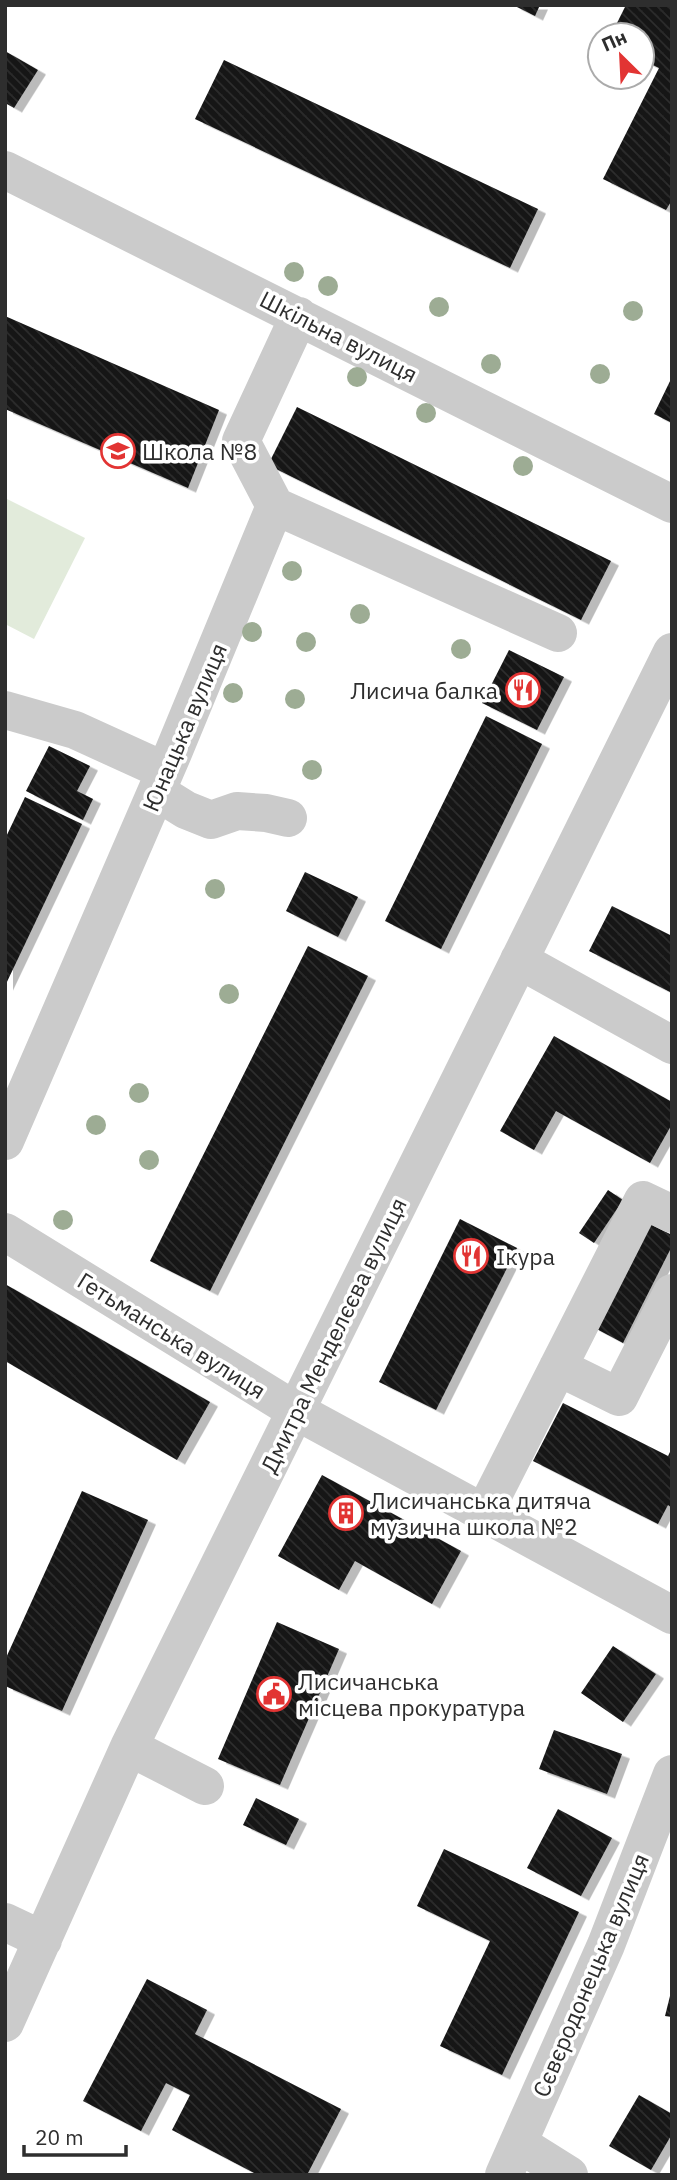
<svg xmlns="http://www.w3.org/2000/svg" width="677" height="2180" font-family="'IBM Plex Sans',sans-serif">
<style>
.pitch{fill:#e2ebdb}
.building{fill:url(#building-back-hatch);filter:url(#shadow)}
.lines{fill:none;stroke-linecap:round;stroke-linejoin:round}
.minor{stroke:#cbcbcb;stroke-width:38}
.tree{fill:#9dac94}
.labels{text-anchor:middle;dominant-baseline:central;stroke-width:7;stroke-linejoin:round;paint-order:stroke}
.street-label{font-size:23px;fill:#2e2e2e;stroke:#fff}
.poi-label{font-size:23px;fill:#2e2e2e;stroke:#fff;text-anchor:start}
</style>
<defs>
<pattern id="building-back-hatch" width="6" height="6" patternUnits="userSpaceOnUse" patternTransform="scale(1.75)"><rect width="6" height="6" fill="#151515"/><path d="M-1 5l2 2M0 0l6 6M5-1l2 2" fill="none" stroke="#2f2f2f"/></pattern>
<filter id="shadow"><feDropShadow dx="8" dy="4.5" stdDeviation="0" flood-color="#0004"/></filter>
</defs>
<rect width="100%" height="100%" fill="#fff"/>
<path class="pitch" d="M5 498 85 538 34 639 5 624Z"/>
<path class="building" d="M513 5H540L535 16Z
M626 5H672V200L666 210 603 179 659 68 642 60V35H611Z
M5 51 38 70 14 108 5 103Z
M224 60 538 209 510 268 195 119Z
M5 316 219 410 188 488 5 409Z
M672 377V423L654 414Z
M297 407 611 561 581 620 268 465Z
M509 650 564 677 537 730 482 703Z
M486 716 542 744 441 949 385 921Z
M49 746 90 766 77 791 93 799 83 820 26 791Z
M25 797 82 824 5 986V839Z
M305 872 358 897 338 937 286 911Z
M612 906 672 936V993L589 951Z
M308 946 368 976 210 1291 150 1261Z
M554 1036 672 1102V1124L650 1163 556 1111 534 1150 500 1131Z
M608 1190 623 1200 594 1243 579 1233Z
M460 1219 517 1248 436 1410 379 1382Z
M644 1221 672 1235V1246L623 1343 591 1326Z
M5 1284 210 1402 177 1460 5 1361Z
M563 1403 668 1456 672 1448V1508L668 1505 658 1524 533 1461Z
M322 1475 461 1551 432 1604 355 1561 339 1590 278 1556Z
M82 1491 148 1520 62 1711 5 1686V1660Z
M277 1622 339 1649 280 1785 218 1759Z
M613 1646 656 1674 623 1722 581 1693Z
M554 1730 622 1754 607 1794 539 1769Z
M256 1798 299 1819 286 1845 243 1825Z
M558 1809 612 1838 581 1896 527 1868Z
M444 1849 579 1912 502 2075 440 2046 490 1941 417 1906Z
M147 1979 207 2010 195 2034 341 2109 307 2175H258L172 2130 190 2095 166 2083 141 2131 83 2101Z
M671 1992H672V2017L665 2016Z
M639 2095 672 2114V2134L651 2170 609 2146Z"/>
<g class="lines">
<path class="minor" d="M5 170 672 504
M275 506 558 633
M5 710 75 730 165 771
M157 792 186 810 211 820 237 811 266 813 288 818
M519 960 672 1045
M5 1141 173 753 275 506 241 441 299 316
M5 1232 296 1411 672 1615
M558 1367 619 1397 672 1293
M484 1513 643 1200 672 1214
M129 1747 205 1786
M5 1922 43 1940
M5 2023 129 1747 672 652
M518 2143 569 2175
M504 2175 606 1945 672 1774"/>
</g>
<g class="tree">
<circle cx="294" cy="272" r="10"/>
<circle cx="328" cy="286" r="10"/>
<circle cx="439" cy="307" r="10"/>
<circle cx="633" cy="311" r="10"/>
<circle cx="491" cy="364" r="10"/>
<circle cx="600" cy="374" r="10"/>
<circle cx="357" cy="377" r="10"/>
<circle cx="426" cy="413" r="10"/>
<circle cx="523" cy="466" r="10"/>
<circle cx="292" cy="571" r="10"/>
<circle cx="360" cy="614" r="10"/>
<circle cx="252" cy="632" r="10"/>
<circle cx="306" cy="642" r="10"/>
<circle cx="461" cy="649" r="10"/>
<circle cx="233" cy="693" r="10"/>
<circle cx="295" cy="699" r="10"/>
<circle cx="312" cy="770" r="10"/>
<circle cx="215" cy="889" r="10"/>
<circle cx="229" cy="994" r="10"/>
<circle cx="139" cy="1093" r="10"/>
<circle cx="96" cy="1125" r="10"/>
<circle cx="149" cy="1160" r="10"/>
<circle cx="63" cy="1220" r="10"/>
</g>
<defs>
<g id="school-ring" transform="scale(1.75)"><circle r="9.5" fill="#fff" stroke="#e23433" stroke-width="1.5"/><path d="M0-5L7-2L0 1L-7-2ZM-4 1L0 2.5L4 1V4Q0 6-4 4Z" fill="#e23433"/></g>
<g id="restaurant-ring" transform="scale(1.75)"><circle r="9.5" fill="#fff" stroke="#e23433" stroke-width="1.5"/><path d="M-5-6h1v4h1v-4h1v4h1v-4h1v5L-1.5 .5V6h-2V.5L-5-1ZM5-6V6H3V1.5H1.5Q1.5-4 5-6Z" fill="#e23433"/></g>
<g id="building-ring" transform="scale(1.75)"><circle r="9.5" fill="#fff" stroke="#e23433" stroke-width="1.5"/><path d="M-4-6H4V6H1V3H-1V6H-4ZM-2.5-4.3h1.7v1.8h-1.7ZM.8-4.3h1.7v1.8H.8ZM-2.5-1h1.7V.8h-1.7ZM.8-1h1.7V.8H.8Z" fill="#e23433"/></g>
<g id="civic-ring" transform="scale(1.75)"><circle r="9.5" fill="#fff" stroke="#e23433" stroke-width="1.5"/><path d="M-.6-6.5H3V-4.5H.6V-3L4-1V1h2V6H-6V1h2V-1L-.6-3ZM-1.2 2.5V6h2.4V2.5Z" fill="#e23433"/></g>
</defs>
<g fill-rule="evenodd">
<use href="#school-ring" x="118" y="451"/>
<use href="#restaurant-ring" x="523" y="690"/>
<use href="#restaurant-ring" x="471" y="1256"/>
<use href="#building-ring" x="346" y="1513"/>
<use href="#civic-ring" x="274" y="1694"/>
</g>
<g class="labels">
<g class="street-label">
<text transform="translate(339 336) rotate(27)">Шкільна вулиця</text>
<text transform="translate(184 727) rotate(-67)">Юнацька вулиця</text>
<text transform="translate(172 1335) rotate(32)">Гетьманська вулиця</text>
<text transform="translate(333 1335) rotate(-64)">Дмитра Менделєєва вулиця</text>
<text transform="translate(590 1975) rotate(-67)">Сєвєродонецька вулиця</text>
</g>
<g class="poi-label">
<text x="142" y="451">Школа №8</text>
<text x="498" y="690" text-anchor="end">Лисича балка</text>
<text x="496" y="1256">Ікура</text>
<text x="370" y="1500">Лисичанська дитяча<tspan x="370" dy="26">музична школа №2</tspan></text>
<text x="298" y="1681">Лисичанська<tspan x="298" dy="26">місцева прокуратура</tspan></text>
</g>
</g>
<rect width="677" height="2180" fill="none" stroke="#2e2e2e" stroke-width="14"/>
<g transform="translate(621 56) rotate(336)"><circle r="33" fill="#ffffff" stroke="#ababab" stroke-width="2"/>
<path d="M0-5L12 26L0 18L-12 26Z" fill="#e23433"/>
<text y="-10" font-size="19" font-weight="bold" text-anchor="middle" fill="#2e2e2e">Пн</text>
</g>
<path d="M24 2145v10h102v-10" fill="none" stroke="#2e2e2e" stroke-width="3.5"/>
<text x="35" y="2145" font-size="21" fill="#2e2e2e" stroke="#ffffff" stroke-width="5" paint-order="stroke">20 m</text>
</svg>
